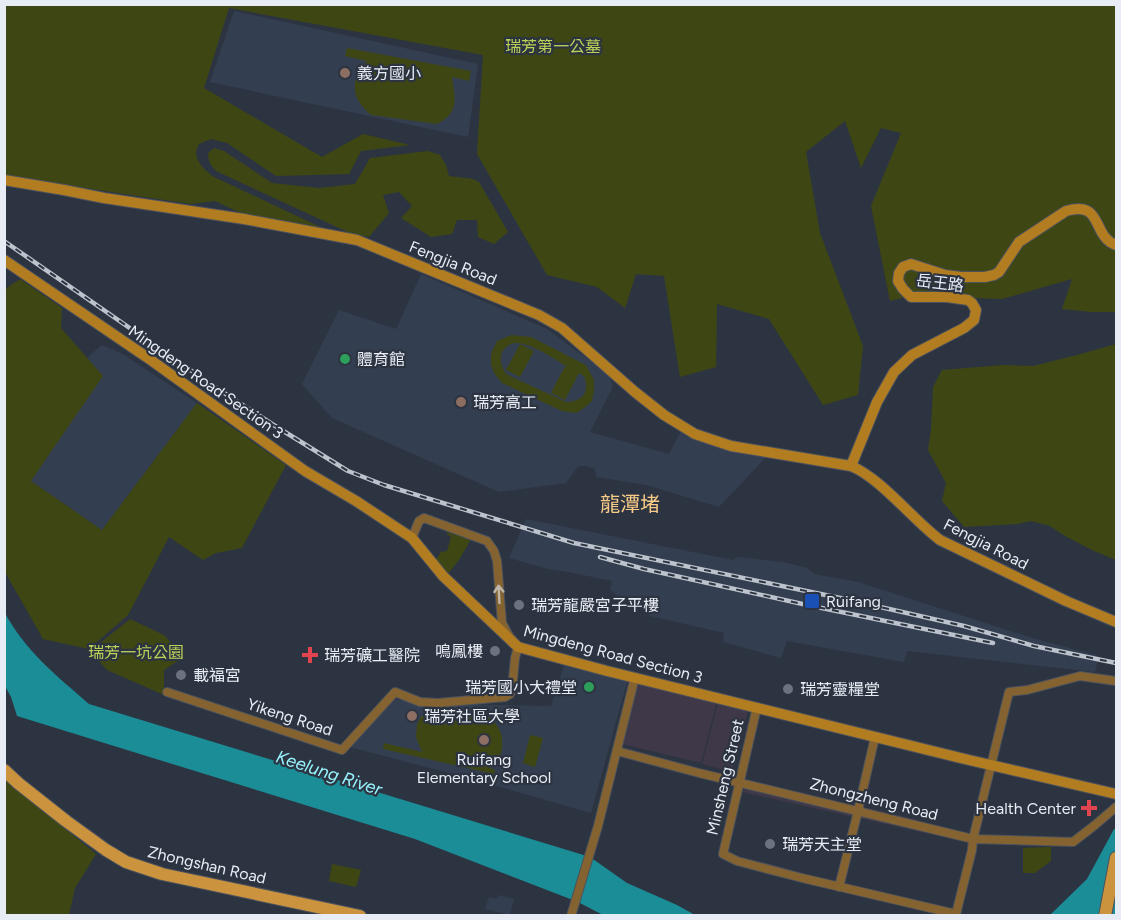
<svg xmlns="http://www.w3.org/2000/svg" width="1121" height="920" font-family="Figtree,'Noto Sans TC',sans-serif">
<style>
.commercial{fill:#3f3848}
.built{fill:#343e51}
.green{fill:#3e4713;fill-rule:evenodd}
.water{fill:#1b8d97}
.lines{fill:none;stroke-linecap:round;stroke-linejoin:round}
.street-casing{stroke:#4b525e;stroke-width:10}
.secondary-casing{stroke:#4b525e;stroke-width:12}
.primary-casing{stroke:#4b525e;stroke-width:14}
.street{stroke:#856331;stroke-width:8}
.secondary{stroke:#b27c20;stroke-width:10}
.primary{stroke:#cb933d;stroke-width:12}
.rail-casing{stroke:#bdc3cc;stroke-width:4.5}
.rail{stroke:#2d3441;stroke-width:2;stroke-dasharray:7;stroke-linecap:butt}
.oneway{stroke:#c0b6a7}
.education-dot{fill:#8d6e63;stroke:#2d3441;stroke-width:2}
.leisure-dot{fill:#2e9e5b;stroke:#2d3441;stroke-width:2}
.transit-dot{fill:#1a4fb4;stroke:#2d3441;stroke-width:2}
.worship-dot{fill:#6b7280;stroke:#2d3441;stroke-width:2}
.health-dot{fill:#e0444e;stroke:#2d3441;stroke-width:2}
.labels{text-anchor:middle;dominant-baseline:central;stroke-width:4.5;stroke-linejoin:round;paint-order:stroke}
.park-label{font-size:16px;fill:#bad158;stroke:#2d3441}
.poi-label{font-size:16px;fill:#e8edf5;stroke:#2d3441;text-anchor:start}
.street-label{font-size:16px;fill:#e8edf5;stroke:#2d3441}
.water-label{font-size:18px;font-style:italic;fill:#97f4fe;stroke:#2d3441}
.quarter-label{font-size:20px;fill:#f9cc87;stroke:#2d3441}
</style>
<rect width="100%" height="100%" fill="#2d3441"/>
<path class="commercial" d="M639 681 717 701 701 763 622 744Z
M718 703 748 711 732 772 702 764Z
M748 782 894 814 967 833 965 842 742 792Z"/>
<path class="built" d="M234 11 478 64 468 137 210 82Z
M421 274 547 329 608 374 613 386 590 432 669 454 681 431 766 457 719 507 646 485 596 477 595 469 587 466H578L566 483 499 492 332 418 302 384 339 310 396 329Z
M102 345 121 353 197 403 102 530 31 481 102 376 87 358Z
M526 519 733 560 737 557 783 562 807 568 814 574 858 582 1029 637 1099 656 1095 672 907 651 904 662 787 641 781 658 723 642 724 633 650 616 638 603 619 597 610 590 612 581 563 571 548 569 509 558Z
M564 666 627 682 591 813 483 782 350 747 392 699 445 704 551 706Z
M499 895 514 899 510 915 485 909 489 897 497 899Z"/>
<path class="green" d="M4 5H1116V312H1092L1062 309 1072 279 1002 299 973 298 925 292 890 301 871 206 901 133 881 128 861 168 845 121 806 152 820 233 863 346 858 395 823 405 769 319 717 304 716 367 680 377 664 276 636 274 625 308 597 287 547 275 477 154 483 55 229 8 204 88 322 157 363 134 410 145 361 151 349 174 276 176 227 143 211 139 199 144C191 158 202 167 212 176L331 232 247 216 215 201 191 204 5 176Z
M347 48 471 71 469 81 452 77C455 98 460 112 437 124L371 115C350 97 350 81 367 61L345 56Z
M214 148 224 151 272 183 319 188 355 184 370 158 428 151 440 155 446 165 449 176 473 179 479 182 508 232 494 244 478 237 477 220H457L452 234 431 237 401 218 412 206 399 192 383 195 389 213 369 237 352 234 218 172C212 168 208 162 208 153Z
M20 279 62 308 61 328 103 376 31 481 102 530 197 403 286 465 242 548 216 553 203 560 169 537 128 615 89 649 43 639 5 572V289Z
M511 335 531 337 586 365 594 380V390L592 401 584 408 576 413 562 411 502 383 494 373 491 364V354L497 341ZM514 343C531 342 556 360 571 369L565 366 551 393 565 400 579 373 584 376C590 392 583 402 566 402L506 374C498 362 498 348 514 343Z
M520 344 534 351 520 377 506 370Z
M1116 344V560L1092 550 1065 536 1050 526 1031 521 1017 524 964 527 942 501 946 483 928 450 931 429 933 387 942 370 1003 365 1033 366 1077 355Z
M447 532 471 539 459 560 447 575 436 560 441 552 447 551 451 537 447 534Z
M130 619 164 635 184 657 164 670V695L107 670 90 651Z
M444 706 491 718 498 727 502 736V749L499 759 493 765 488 767 495 770 494 774 383 749 384 743 422 752 416 737 417 724 421 717 433 708Z
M530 735 543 738 535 767 523 763Z
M4 778 96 854 75 888 69 915H5Z
M1051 847V861L1035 873H1023V848Z
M332 864 361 870 356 887 329 881Z"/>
<path class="water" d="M4 611C24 650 57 676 89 704L590 857 627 883 677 905 695 915H603L578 902 415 839 17 716 11 697 5 686Z
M1114 829H1116V915L1049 916 1087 879Z"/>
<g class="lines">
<g class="street-casing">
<path id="street" d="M167 692 342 750 395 692 420 702 438 703 505 697 510 694 512 690 515 658 518 647 509 636 502 623 497 561 494 551 487 541 424 518 419 521 412 538
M757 707 723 854 737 861 802 878 956 914 972 850 973 839 1009 692 1027 690 1080 676 1116 681
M617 751 699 773 973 839 1073 842 1095 825 1116 807
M839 887 858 811 875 737
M571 916 598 826 635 677"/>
</g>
<g class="secondary-casing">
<path id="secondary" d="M4 180 64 190 104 198 244 219 357 240 539 315 562 328 635 392 664 415 695 434 731 446 851 466C882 479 912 519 940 540L1066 601 1116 622
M4 260 148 358 305 471 356 501 412 538 443 576 518 647 607 671 969 760 1116 794
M851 466 877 402 894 372 912 355 964 328 974 320 976 310 972 303 968 300 947 297H911L903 289 898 281 899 273 903 267 911 264 945 275 961 277H985L994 275 999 272 1019 242 1066 211C1104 200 1091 236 1116 245"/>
</g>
<g class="primary-casing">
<path id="primary" d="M4 770 18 783 66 821 106 850 126 862 162 874 360 916
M1105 916 1116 858"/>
</g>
<use href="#street" class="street"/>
<use href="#secondary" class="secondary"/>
<use href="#primary" class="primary"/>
<g class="rail-casing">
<path id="rail" d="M4 241 212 385 272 424 348 471 384 485 574 543 845 599 964 626 1034 646 1116 663
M600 557 644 569 807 605 993 643"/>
</g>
<use href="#rail" class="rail"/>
</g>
<defs><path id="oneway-shaft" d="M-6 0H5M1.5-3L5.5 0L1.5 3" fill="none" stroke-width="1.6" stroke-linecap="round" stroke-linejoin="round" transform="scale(1.5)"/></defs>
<use class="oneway" href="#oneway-shaft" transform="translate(499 594) rotate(-93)"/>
<g class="education-dot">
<circle cx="345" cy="73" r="6"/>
<circle cx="461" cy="402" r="6"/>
<circle cx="412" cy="716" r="6"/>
<circle cx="484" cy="740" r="6"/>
</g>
<g class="leisure-dot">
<circle cx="345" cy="359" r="6"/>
<circle cx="589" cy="687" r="6"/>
</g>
<rect class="transit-dot" x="804" y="593" width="16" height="16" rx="3"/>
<g class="worship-dot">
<circle cx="519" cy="605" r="6"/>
<circle cx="495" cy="651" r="6"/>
<circle cx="181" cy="675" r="6"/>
<circle cx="788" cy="689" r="6"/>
<circle cx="770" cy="844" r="6"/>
</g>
<g class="health-dot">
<path d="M307 646h6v6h6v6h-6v6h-6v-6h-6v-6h6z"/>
<path d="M1086 799h6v6h6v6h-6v6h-6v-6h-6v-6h6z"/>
</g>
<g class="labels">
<g class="park-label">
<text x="553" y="46">瑞芳第一公墓</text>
<text x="136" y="652">瑞芳一坑公園</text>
</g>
<g class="poi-label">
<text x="357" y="73">義方國小</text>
<text x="357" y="359">體育館</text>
<text x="473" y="402">瑞芳高工</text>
<text x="826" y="601">Ruifang</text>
<text x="531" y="605">瑞芳龍嚴宮子平樓</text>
<text x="483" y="651" text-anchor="end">鳴鳳樓</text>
<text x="324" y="655">瑞芳礦工醫院</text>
<text x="193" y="675">載福宮</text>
<text x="577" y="687" text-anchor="end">瑞芳國小大禮堂</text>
<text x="800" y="689">瑞芳靈糧堂</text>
<text x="424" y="716">瑞芳社區大學</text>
<text x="484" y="759" text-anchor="middle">Ruifang<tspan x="484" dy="18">Elementary School</tspan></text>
<text x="1076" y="808" text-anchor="end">Health Center</text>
<text x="782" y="844">瑞芳天主堂</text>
</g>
<g class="street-label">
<text transform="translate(453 263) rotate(22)">Fengjia Road</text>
<text transform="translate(940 283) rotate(7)">岳王路</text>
<text transform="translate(206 382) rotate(35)">Mingdeng Road Section 3</text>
<text transform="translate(986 544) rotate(27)">Fengjia Road</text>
<text transform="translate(613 654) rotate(15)">Mingdeng Road Section 3</text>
<text transform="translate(290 717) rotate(18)">Yikeng Road</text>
<text transform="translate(725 777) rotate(-77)">Minsheng Street</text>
<text transform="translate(874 799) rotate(14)">Zhongzheng Road</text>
<text transform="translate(207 865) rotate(13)">Zhongshan Road</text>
</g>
<g class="water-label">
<text transform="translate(329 773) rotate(18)">Keelung River</text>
</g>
<g class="quarter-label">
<text x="630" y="504">龍潭堵</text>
</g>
</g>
<rect width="1121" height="920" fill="none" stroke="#e8edf5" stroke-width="12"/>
</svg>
